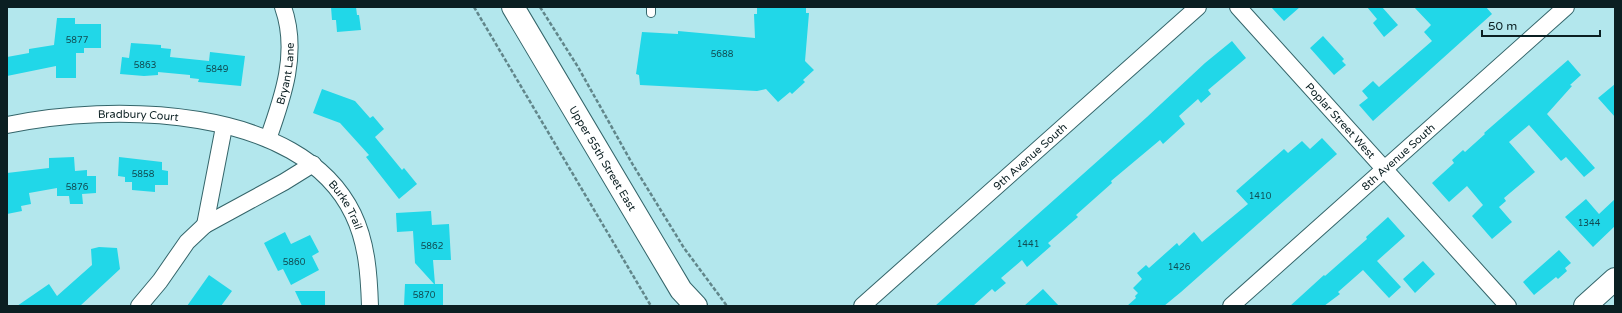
<svg xmlns="http://www.w3.org/2000/svg" width="1622" height="313" font-family="'Varela Round',sans-serif">
<style>
.building{fill:#21d7e8}
.lines{fill:none;stroke-linecap:round;stroke-linejoin:round}
.lane-casing{stroke:#34656a;stroke-width:10}
.street-casing{stroke:#34656a;stroke-width:18}
.secondary-casing{stroke:#34656a;stroke-width:24}
.path{stroke:#61868a;stroke-width:2.5;stroke-dasharray:4 2;stroke-linecap:butt}
.lane{stroke:#fff;stroke-width:8}
.street{stroke:#fff;stroke-width:16}
.secondary{stroke:#fff;stroke-width:22}
.labels{text-anchor:middle;dominant-baseline:central;stroke-width:3;stroke-linejoin:round;paint-order:stroke}
.number-label{font-size:9px;fill:#104d54}
.street-label{font-size:11px;fill:#0b1f22;stroke:#b3e7ed}
</style>
<rect width="100%" height="100%" fill="#b3e7ed"/>
<path class="building" d="M331 7H356L357 15H359L361 30 337 32 336 20H332Z
M757 7H806V13H809L805 61 814 70 803 80 805 82 792 94 790 92 778 102 766 89 757 91 640 85 639 75 636 74 642 32 678 34V31L755 38 754 14H757Z
M1271 7H1300L1284 21Z
M1367 7H1382L1398 25 1384 37 1373 23 1377 19Z
M1414 7H1486L1492 14 1373 121 1359 105 1368 98 1362 91 1373 81 1379 87 1432 41 1424 32 1431 25Z
M57 18H75V24H101V48H84V53H76V78H56V66L7 76V57L29 53V49L54 45Z
M1323 36 1344 59 1342 61 1346 65 1334 75 1310 48Z
M1232 41 1246 58 1208 90 1211 94 1201 103 1198 99 1179 116 1185 124 1163 144 1160 140 1111 181 1112 183 1076 215 1078 217 1048 243 1051 246 1027 267 1022 260 1001 278 1006 283 995 292 992 289 973 306H935L1147 117 1205 63Z
M131 43 161 45V48L171 49 170 57 209 61 210 52 245 56 241 86 198 82 199 79 190 78V75L158 72V75L144 76 120 74 122 57 129 58Z
M1568 60 1581 75 1570 85 1572 86 1547 114 1595 168 1584 177 1566 157 1561 161 1529 125 1509 142 1535 172 1504 198 1506 201 1499 207 1512 222 1492 239 1472 216 1483 205 1467 186 1449 202 1432 183 1454 163 1452 160 1463 150 1465 152 1485 134 1484 133Z
M1615 84V117L1598 98Z
M322 89 355 101 370 118 373 116 384 129 375 137 402 170 404 168 417 184 399 199 366 157 369 155 340 123 313 113Z
M1322 138 1337 154 1181 292 1164 306H1127L1136 298 1135 296 1138 293 1133 288 1142 279 1137 273 1146 265 1149 268 1177 243 1179 246 1194 232 1202 242 1248 204 1236 191 1284 149 1288 153 1302 141 1310 149Z
M74 157 75 171 87 170V176H96V193L82 194 83 204H70L69 196H57V188L29 193 31 204 21 206 22 211 7 214V173L49 168V158Z
M119 157 162 162V170L168 171V185H155V192L132 190V182H125V177L118 176Z
M1586 199 1599 214 1615 199V226L1593 247 1565 217Z
M431 211 432 225 449 224 451 260H433L435 284H443V306H404L405 284H434L415 263 413 231 397 232 396 213Z
M1388 217 1405 236 1377 261 1401 287 1389 298 1363 270 1338 292 1340 294 1324 306H1290L1324 275 1325 276 1367 239 1366 237Z
M285 232 291 244 310 235 319 252 312 256 319 270 291 285 283 269 278 271 264 243Z
M99 247 117 248 120 269 80 306H17L49 284 57 296 92 265 91 249Z
M1559 250 1571 263 1565 268 1567 271 1558 279 1556 277 1534 295 1523 282Z
M1423 261 1435 274 1415 293 1403 279Z
M209 275 232 291 221 306H187Z
M1043 289 1059 306H1024Z
M295 291H325V306H302Z"/>
<g class="lines">
<g class="lane-casing">
<path id="lane" d="M651 13V7"/>
</g>
<g class="street-casing">
<g id="street">
<path id="s1" d="M1238 7 1508 306"/>
<path id="s2" d="M7 125C110 103 300 104 353 214 367 243 369 275 370 306"/>
<path id="s3" d="M268 139C283 97 299 52 283 7"/>
<path d="M205 225 224 127"/>
<path d="M139 306 160 281 187 242 205 225 284 182 313 164"/>
<path id="s4" d="M862 306 1198 7"/>
<path id="s5" d="M1231 306 1566 7"/>
</g>
</g>
<g class="secondary-casing">
<g id="secondary">
<path id="s6" d="M513 7 681 290 696 306"/>
<path d="M1585 306 1615 279"/>
</g>
</g>
<path class="path" d="M474 7 651 306
M540 7 578 67 633 165 684 248 727 306"/>
<use href="#lane" class="lane"/>
<use href="#street" class="street"/>
<use href="#secondary" class="secondary"/>
</g>
<g class="labels">
<g class="number-label">
<text x="77" y="40">5877</text>
<text x="722" y="54">5688</text>
<text x="145" y="65">5863</text>
<text x="217" y="69">5849</text>
<text x="143" y="174">5858</text>
<text x="77" y="187">5876</text>
<text x="1260" y="196">1410</text>
<text x="1589" y="223">1344</text>
<text x="1028" y="244">1441</text>
<text x="432" y="246">5862</text>
<text x="294" y="262">5860</text>
<text x="1179" y="267">1426</text>
<text x="424" y="295">5870</text>
</g>
<g class="street-label">
<text stroke="none"><textPath href="#s3" startOffset="68">Bryant Lane</textPath></text>
<text stroke="none"><textPath href="#s2" startOffset="132">Bradbury Court</textPath></text>
<text stroke="none"><textPath href="#s1" startOffset="153">Poplar Street West</textPath></text>
<text stroke="none"><textPath href="#s4" startOffset="225">9th Avenue South</textPath></text>
<text stroke="none"><textPath href="#s5" startOffset="224">8th Avenue South</textPath></text>
<text stroke="none"><textPath href="#s6" startOffset="176">Upper 55th Street East</textPath></text>
<text stroke="none"><textPath href="#s2" startOffset="369">Burke Trail</textPath></text>
</g>
</g>
<rect width="1622" height="313" fill="none" stroke="#0b1f22" stroke-width="16"/>
<path d="M1482 30v6h118v-6" fill="none" stroke="#0b1f22" stroke-width="2"/>
<text x="1488" y="30" font-size="12" fill="#0b1f22" stroke="#b3e7ed" stroke-width="3" paint-order="stroke">50 m</text>
</svg>
